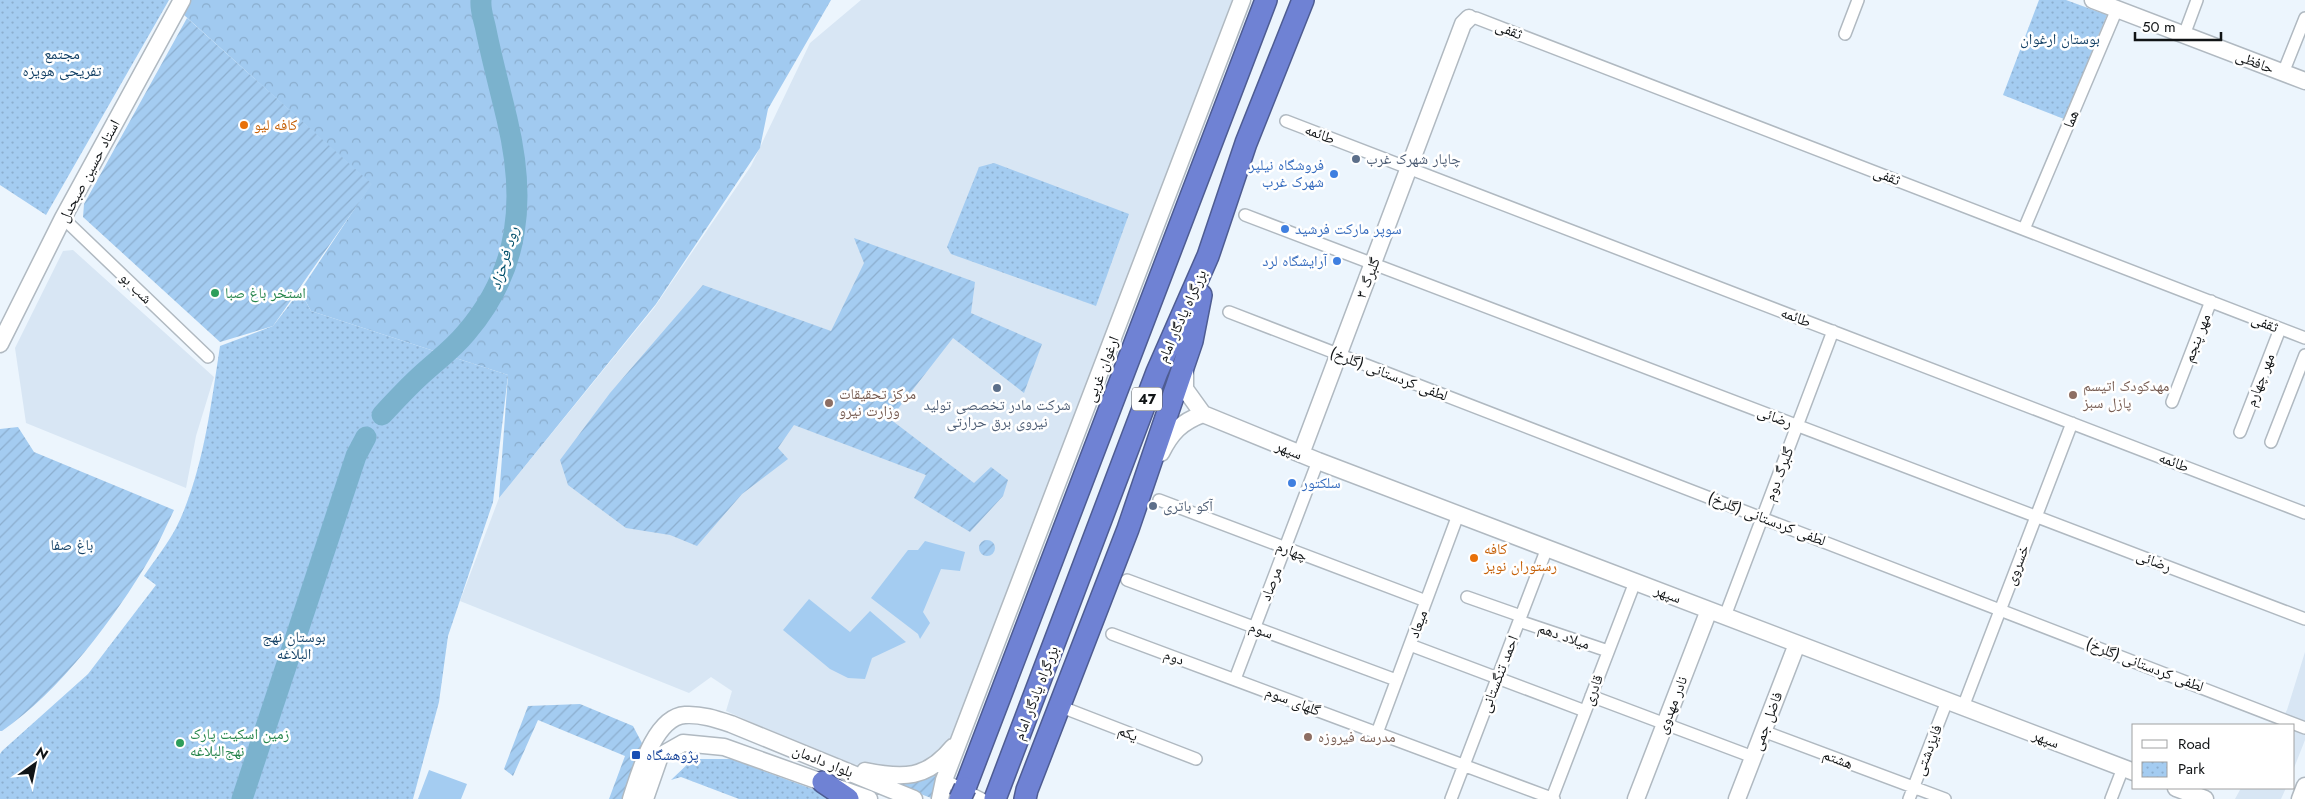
<svg xmlns="http://www.w3.org/2000/svg" width="2305" height="799" font-family="Jost,'Noto Naskh Arabic',sans-serif">
<style>
.built{fill:#d8e6f4}
.grass{fill:#a4ccf1}
.forest{fill:url(#forest-crowns)}
.park{fill:url(#park-dots)}
.garden{fill:url(#garden-furrows)}
.lines{fill:none;stroke-linecap:round;stroke-linejoin:round}
.river{stroke:#7bb2cd;stroke-width:21}
.street-casing{stroke:#b0b9c1;stroke-width:14}
.secondary-casing{stroke:#b0b9c1;stroke-width:19}
.highway-casing{stroke:#4e5c92;stroke-width:24}
.street{stroke:#fff;stroke-width:11}
.secondary{stroke:#fff;stroke-width:16}
.highway{stroke:#6f82d4;stroke-width:21}
.highway-bridge-casing{stroke:#4e5c92;stroke-width:24;stroke-linecap:butt}
.highway-bridge{stroke:#6f82d4;stroke-width:21}
.food-dot{fill:#e8710a;stroke:#fff;stroke-width:2}
.service-dot{fill:#5c6f8a;stroke:#fff;stroke-width:2}
.shop-dot{fill:#3f7fe0;stroke:#fff;stroke-width:2}
.leisure-dot{fill:#2e9e5b;stroke:#fff;stroke-width:2}
.education-dot{fill:#8d6e63;stroke:#fff;stroke-width:2}
.transit-dot{fill:#1a4fb4;stroke:#fff;stroke-width:2}
.labels{text-anchor:middle;dominant-baseline:central;stroke-width:5;stroke-linejoin:round;paint-order:stroke}
.shield{fill:#fff;stroke:#585a5c;stroke-width:1}
.shield-label{font-size:14px;font-weight:bold;fill:#111416}
.street-label{font-size:15px;fill:#111416;stroke:#fff}
.park-label{font-size:15px;fill:#144166;stroke:#fff}
.food-label{font-size:15px;fill:#c56008;stroke:#fff;text-anchor:start}
.service-label{font-size:15px;fill:#4e5e75;stroke:#fff;text-anchor:start}
.shop-label{font-size:15px;fill:#366cbe;stroke:#fff;text-anchor:end}
.leisure-label{font-size:15px;fill:#27864d;stroke:#fff;text-anchor:start}
.education-label{font-size:15px;fill:#785e54;stroke:#fff;text-anchor:start}
.transit-label{font-size:15px;fill:#164399;stroke:#fff;text-anchor:start}
.water-label{font-size:16px;font-style:italic;fill:#05526d;stroke:#fff}
</style>
<defs>
<pattern id="forest-crowns" width="20" height="18" patternUnits="userSpaceOnUse" patternTransform="scale(1.25)"><rect width="20" height="18" fill="#a1caf0"/><path d="M2 6a3 3 0 1 1 6 0M12 15a3 3 0 1 1 6 0" fill="none" stroke="#8aadcd"/></pattern>
<pattern id="park-dots" width="8" height="8" patternUnits="userSpaceOnUse" patternTransform="scale(1.25)"><rect width="8" height="8" fill="#a4ccf1"/><path d="M2 2h.1M6 6h.1" fill="none" stroke="#8caece" stroke-width="1.8" stroke-linecap="round"/></pattern>
<pattern id="garden-furrows" width="10" height="10" patternUnits="userSpaceOnUse" patternTransform="scale(1.25)"><rect width="10" height="10" fill="#a4ccf1"/><path d="M-1 1l2-2M0 10L10 0M9 11l2-2" fill="none" stroke="#8caece"/></pattern>
</defs>
<rect width="100%" height="100%" fill="#ecf5fd"/>
<path class="built" d="M861 0H1232L973 693 955 738 926 767 872 769 835 759 726 711 732 691 711 677 689 693 460 601 499 498 654 308 751 166 810 43Z
M73 250 214 377 196 436 186 488 26 423 15 348 63 251Z
M2305 652V740L2294 768V725H2278L2287 710Z
M2241 788H2286L2281 799H2235Z"/>
<path class="grass" d="M925 541 965 552 960 571 941 569 923 612 930 623 920 639 918 634 871 598 908 550H918Z
M809 599 850 632 870 611 906 642 872 658 865 679 848 678 830 669 783 630Z
M429 770 467 784 461 799H418Z"/>
<path class="forest" d="M191 0H831L768 109 760 148 656 304 499 498 508 375 311 311 300 291 371 184 184 15Z"/>
<path class="park" d="M0 0H169L46 215 0 185Z
M2039 0H2066L2107 15 2064 119 2003 95Z
M994 163 1129 214 1096 306 951 254 947 247 979 167Z
M300 291 311 311 508 375 493 502 448 636 439 702 413 799H0V754L2 751 88 674 156 585 144 576C154 561 167 545 176 528 203 474 211 405 220 346L273 326Z
M693 759H731L829 795 834 799H739L681 777 671 780Z"/>
<path class="garden" d="M187 18 372 184 273 326 220 342 83 217 84 204Z
M854 238 975 282 971 313 1042 344 1024 393 953 338 890 419 974 483 991 467 1008 480 1003 496 970 532 914 498 926 475 794 425 778 448 788 459 742 494 697 546 670 535 626 528 568 485 560 460 610 393 703 285 831 331 864 263Z
M18 427 34 452 174 510C166 526 159 543 150 558 115 618 59 692 2 731H0V429Z
M979 548a8 8 0 1 1 16 0a8 8 0 1 1-16 0Z
M580 704 633 726 643 745 626 799H609L625 756 538 720 513 776 504 769 528 706Z
M941 764 934 799 874 777Z"/>
<g class="lines">
<path class="river" d="M382 415C394 402 406 389 419 377 435 362 452 350 466 333 521 269 526 198 507 119 500 89 492 60 486 30 484 20 480 10 481 0
M242 799 356 456 366 437"/>
<g class="street-casing">
<path id="street" d="M1469 18H1476L2305 338
M1845 34 1858 0
M2184 35 2197 0
M2283 73 2305 18
M1286 121 2305 513
M1245 215 2305 619
M63 218 208 357
M2024 229 2117 9
M1229 312 2305 728
M2172 402 2211 301
M2240 432 2280 329
M2271 442 2305 355
M1159 500 1426 601
M1127 580 1396 680
M1467 597 1521 616
M1725 616 1833 331
M1519 621 1608 651
M1112 634 1554 799
M1410 645 1585 711
M1235 679 1318 461
M1591 696 1753 757
M1059 706 1196 759
M1963 707 2072 423
M1763 731 1945 799
M1377 733 1458 515
M944 780 982 799
M1552 798 1635 582
M1451 799 1547 548
M1909 799 1947 701
M2111 799 2123 768"/>
</g>
<g class="secondary-casing">
<path id="secondary" d="M2093 0 2305 81
M0 344 63 218 182 0
M1185 370V389L1203 414 1318 461 2134 772
M1161 453C1171 433 1181 422 1203 414
M1301 454 1463 24 1469 18
M865 771C903 779 927 779 953 747
M2176 788 2205 799
M631 799C639 775 654 717 685 715 701 714 716 719 731 724L914 799
M645 799 660 756 683 743 724 747 869 799
M940 799 944 780 1242 0
M1636 799 1709 610
M1737 799 1797 644
M2300 799 2305 786"/>
</g>
<g class="highway-casing">
<path id="highway" d="M823 782 848 799
M965 788 1266 0
M995 799 1157 372 1208 256 1246 143 1303 0
M1025 799 1027 790 1128 529 1192 341 1201 295"/>
</g>
<use href="#street" class="street"/>
<use href="#secondary" class="secondary"/>
<use href="#highway" class="highway"/>
<g class="highway-bridge-casing">
<path id="highway-bridge" d="M960 799 965 788"/>
</g>
<use href="#highway-bridge" class="highway-bridge"/>
</g>
<g class="food-dot">
<circle cx="244" cy="125" r="5"/>
<circle cx="1474" cy="558" r="5"/>
</g>
<g class="service-dot">
<circle cx="1356" cy="159" r="5"/>
<circle cx="997" cy="388" r="5"/>
<circle cx="1153" cy="506" r="5"/>
</g>
<g class="shop-dot">
<circle cx="1334" cy="174" r="5"/>
<circle cx="1285" cy="229" r="5"/>
<circle cx="1337" cy="261" r="5"/>
<circle cx="1292" cy="483" r="5"/>
</g>
<g class="leisure-dot">
<circle cx="215" cy="293" r="5"/>
<circle cx="180" cy="743" r="5"/>
</g>
<g class="education-dot">
<circle cx="2073" cy="395" r="5"/>
<circle cx="829" cy="403" r="5"/>
<circle cx="1308" cy="737" r="5"/>
</g>
<rect class="transit-dot" x="631" y="750" width="10" height="10" rx="2.5"/>
<g class="labels">
<rect class="shield" x="1132" y="387.5" width="30" height="23" rx="4"/>
<g class="shield-label">
<text x="1147" y="399">47</text>
</g>
<g class="street-label">
<text transform="translate(1509 30) rotate(21)">ثقفی</text>
<text transform="translate(2255 62) rotate(21)">حافظی</text>
<text transform="translate(2071 119) rotate(-67)">هما</text>
<text transform="translate(1320 134) rotate(21)">طائمه</text>
<text transform="translate(89 171) rotate(-62)">استاد حسین صبحدل</text>
<text transform="translate(1887 176) rotate(21)">ثقفی</text>
<text transform="translate(1368 278) rotate(-69)">گلبرگ ۳</text>
<text transform="translate(136 288) rotate(44)">شب بو</text>
<text transform="translate(1182 316) rotate(-66)">بزرگراه یادگار امام</text>
<text transform="translate(1796 317) rotate(21)">طائمه</text>
<text transform="translate(2265 323) rotate(22)">ثقفی</text>
<text transform="translate(2197 338) rotate(-69)">مهر پنجم</text>
<text transform="translate(1102 369) rotate(-69)">ارغوان غربی</text>
<text transform="translate(1389 374) rotate(21)">لطفی کردستانی (گلرخ)</text>
<text transform="translate(2260 380) rotate(-69)">مهر چهارم</text>
<text transform="translate(1775 417) rotate(21)">رضائی</text>
<text transform="translate(1289 450) rotate(22)">سپهر</text>
<text transform="translate(2174 462) rotate(21)">طائمه</text>
<text transform="translate(1779 474) rotate(-69)">گلبرگ دوم</text>
<text transform="translate(1767 519) rotate(21)">لطفی کردستانی (گلرخ)</text>
<text transform="translate(1292 551) rotate(21)">چهارم</text>
<text transform="translate(2154 561) rotate(21)">رضائی</text>
<text transform="translate(2017 565) rotate(-69)">خسروی</text>
<text transform="translate(1271 584) rotate(-69)">مرصاد</text>
<text transform="translate(1668 594) rotate(21)">سپهر</text>
<text transform="translate(1418 624) rotate(-70)">میعاد</text>
<text transform="translate(1261 630) rotate(20)">سوم</text>
<text transform="translate(1564 636) rotate(19)">میلاد دهم</text>
<text transform="translate(1174 657) rotate(20)">دوم</text>
<text transform="translate(2145 665) rotate(21)">لطفی کردستانی (گلرخ)</text>
<text transform="translate(1499 674) rotate(-69)">احمد تنگستانی</text>
<text transform="translate(1593 690) rotate(-69)">قادری</text>
<text transform="translate(1036 693) rotate(-69)">بزرگراه یادگار امام</text>
<text transform="translate(1293 701) rotate(21)">گلهای سوم</text>
<text transform="translate(1672 705) rotate(-69)">نادر مهدوی</text>
<text transform="translate(1767 721) rotate(-69)">فاضل جمی</text>
<text transform="translate(1128 733) rotate(21)">یکم</text>
<text transform="translate(2046 739) rotate(21)">سپهر</text>
<text transform="translate(1928 750) rotate(-69)">فایزدشتی</text>
<text transform="translate(1838 759) rotate(21)">هشتم</text>
<text transform="translate(823 761) rotate(22)">بلوار دادمان</text>
</g>
<g class="park-label">
<text x="2060" y="39">بوستان ارغوان</text>
<text x="62" y="54">مجتمع<tspan x="62" dy="17">تفریحی هویزه</tspan></text>
<text x="72" y="545">باغ صفا</text>
<text x="294" y="637">بوستان نهج<tspan x="294" dy="17">البلاغه</tspan></text>
</g>
<g class="food-label">
<text x="254" y="125">کافه لیو</text>
<text x="1484" y="549">کافه<tspan x="1484" dy="17">رستوران نویز</tspan></text>
</g>
<g class="service-label">
<text x="1366" y="159">چاپار شهرک غرب</text>
<text x="997" y="405" text-anchor="middle">شرکت مادر تخصصی تولید<tspan x="997" dy="17">نیروی برق حرارتی</tspan></text>
<text x="1163" y="506">آکو باتری</text>
</g>
<g class="shop-label">
<text x="1324" y="165">فروشگاه نیلپر<tspan x="1324" dy="17">شهرک غرب</tspan></text>
<text x="1295" y="229" text-anchor="start">سوپر مارکت فرشید</text>
<text x="1327" y="261">آرایشگاه لرد</text>
<text x="1302" y="483" text-anchor="start">سلکتور</text>
</g>
<g class="leisure-label">
<text x="225" y="293">استخر باغ صبا</text>
<text x="190" y="734">زمین اسکیت پارک<tspan x="190" dy="17">نهج‌البلاغه</tspan></text>
</g>
<g class="education-label">
<text x="2083" y="386">مهدکودک اتیسم<tspan x="2083" dy="17">پازل سبز</tspan></text>
<text x="839" y="394">مرکز تحقیقات<tspan x="839" dy="17">وزارت نیرو</tspan></text>
<text x="1318" y="737">مدرسه فیروزه</text>
</g>
<g class="transit-label">
<text x="646" y="755">پژوهشگاه</text>
</g>
<g class="water-label">
<text transform="translate(504 258) rotate(-73)">رود فرحزاد</text>
</g>
</g>
<rect x="2132" y="724" width="162" height="65" fill="#ffffff" stroke="#a0a1a2"/>
<rect x="2142" y="740" width="25" height="8" fill="#ffffff" stroke="#a0a1a2"/>
<text x="2178" y="749" font-size="15" fill="#111416">Road</text>
<rect x="2142" y="762" width="25" height="15" fill="url(#park-dots)" stroke="#a0a1a2"/>
<text x="2178" y="774" font-size="15" fill="#111416">Park</text>
<g transform="translate(35 764) rotate(33)" stroke="#ffffff" stroke-width="4" paint-order="stroke">
<path d="M0-4L9 19L0 12L-9 19Z" fill="#111416"/>
<text y="-8" font-size="14" font-weight="bold" text-anchor="middle" fill="#111416">N</text>
</g>
<path d="M2135 32v8h86v-8" fill="none" stroke="#111416" stroke-width="2.5"/>
<text x="2142" y="32" font-size="15" fill="#111416" stroke="#ffffff" stroke-width="4" paint-order="stroke">50 m</text>
</svg>
